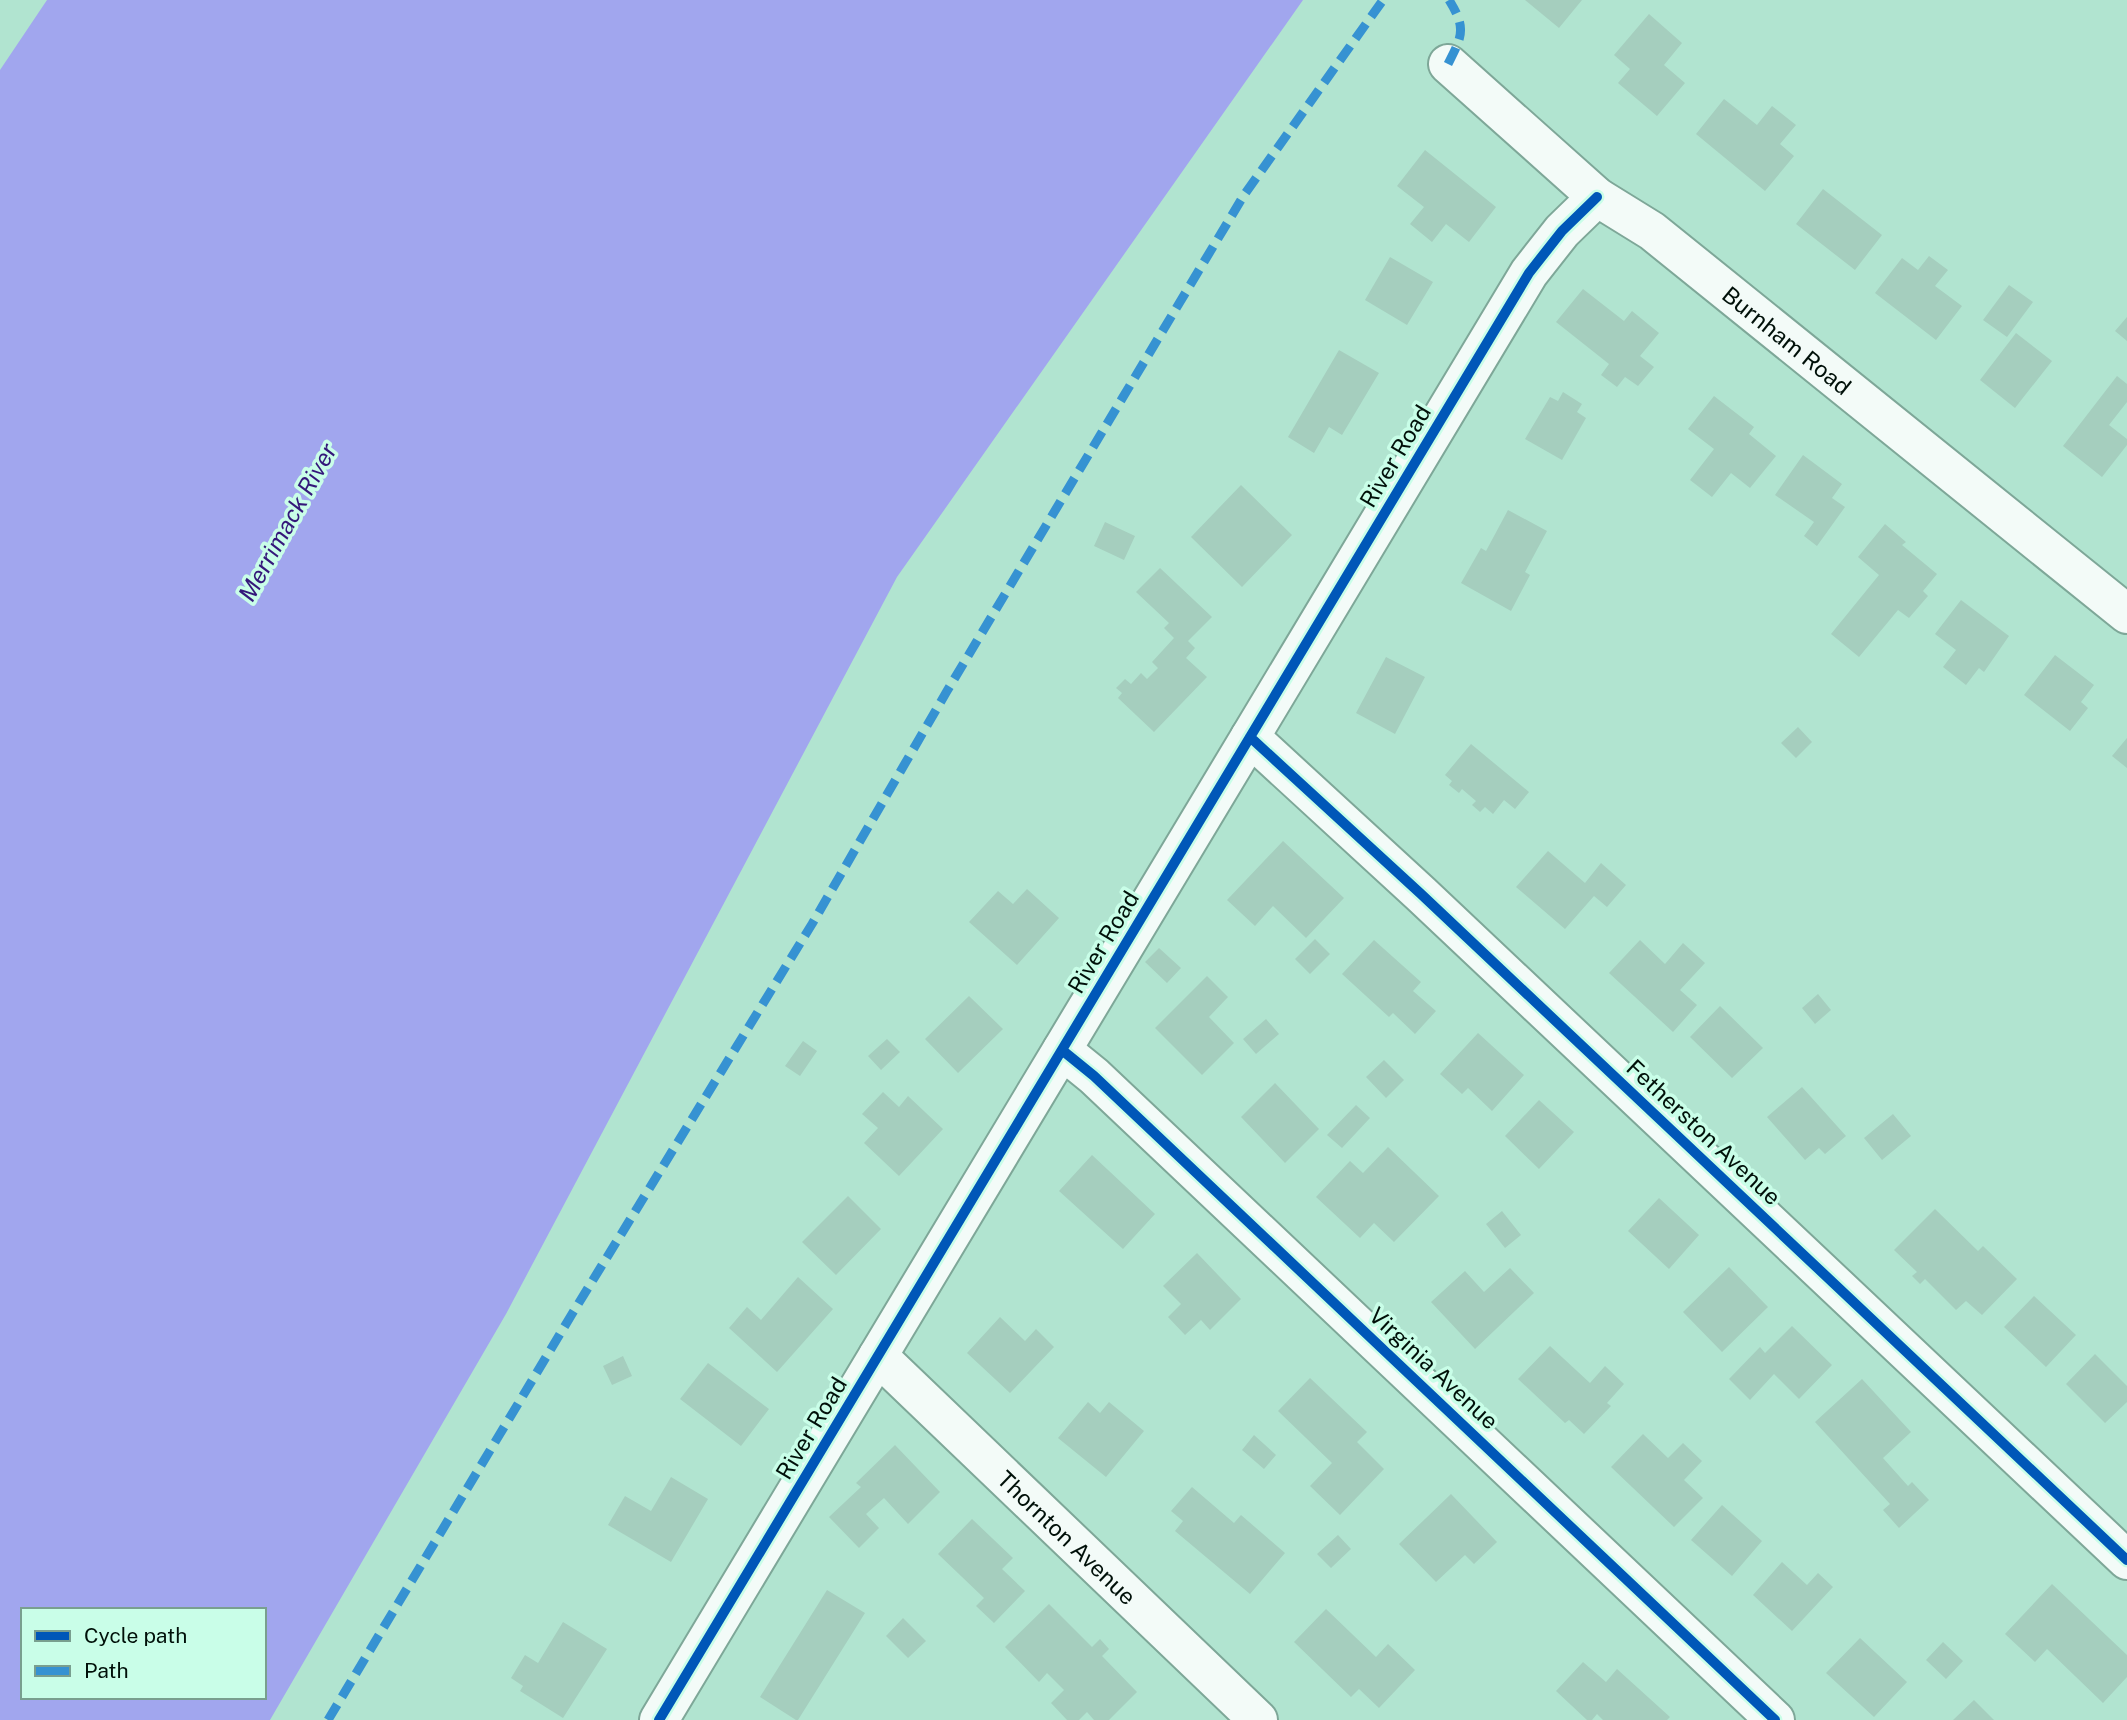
<svg xmlns="http://www.w3.org/2000/svg" width="2127" height="1720" font-family="'Public Sans',sans-serif">
<style>
.water{fill:#a1a6ee;fill-rule:evenodd}
.building{fill:#a5cebe}
.lines{fill:none;stroke-linecap:round;stroke-linejoin:round}
.minor-casing{stroke:#7ea798;stroke-width:42}
.minor{stroke:#f3fbf8;stroke-width:38}
.quiet{stroke:#3692d2;stroke-width:9;stroke-dasharray:18 9;stroke-linecap:butt}
.cycleway-casing{stroke:#c9fee8;stroke-width:15}
.cycleway{stroke:#0057b8;stroke-width:10}
.labels{text-anchor:middle;dominant-baseline:central;stroke-width:7;stroke-linejoin:round;paint-order:stroke}
.street-label{font-size:23px;fill:#001009;stroke:#c9fee8}
.water-label{font-size:24px;font-style:italic;fill:#34177a;stroke:#c9fee8}
</style>
<rect width="100%" height="100%" fill="#b1e4d0"/>
<path class="water" d="M47 0H1303L897 577 506 1314 270 1720H0V70ZM23 1610H264V1697H23Z"/>
<path class="building" d="M1525 0H1582L1559 28Z
M1649 14 1682 43 1664 65 1685 83 1657 116 1618 83 1630 69 1614 55Z
M1724 99 1757 125 1772 106 1796 125 1780 144 1794 156 1765 191 1696 134Z
M1425 150 1496 207 1469 242 1446 224 1432 242 1410 224 1424 207 1397 186Z
M1823 189 1882 235 1855 270 1796 224Z
M1929 256 1948 270 1935 286 1962 306 1936 340 1875 293 1902 258 1918 270Z
M1390 257 1433 282 1407 325 1365 300Z
M2009 285 2033 302 2007 337 1983 320Z
M1583 289 1624 321 1632 311 1659 333 1640 356 1654 367 1638 386 1625 377 1617 387 1601 375 1609 364 1556 322Z
M2127 317V341L2115 331Z
M2016 333 2052 361 2015 408 1980 380Z
M1339 350 1379 373 1342 435 1329 427 1314 453 1288 437Z
M2117 376 2127 384V402L2109 425 2127 439V445L2102 477 2063 446Z
M1563 392 1582 404 1577 412 1586 418 1562 460 1525 439 1550 397 1558 401Z
M1714 396 1754 427 1749 434 1776 456 1750 488 1731 473 1712 497 1690 480 1714 449 1688 429Z
M1803 455 1842 484 1832 498 1845 507 1817 546 1804 536 1814 522 1775 495Z
M1241 485 1292 535 1242 587 1191 537Z
M1508 510 1547 531 1525 572 1530 575 1511 611 1461 583 1481 548 1486 551Z
M1105 522 1135 536 1124 560 1094 546Z
M1885 524 1906 542 1902 545 1937 574 1923 591 1928 596 1909 618 1898 610 1859 657 1831 634 1879 575 1858 557Z
M1160 568 1212 617 1188 641 1195 648 1186 658 1207 677 1154 732 1118 698 1122 693 1116 688 1125 679 1131 684 1141 673 1147 679 1158 668 1152 662 1174 638 1164 628 1169 623 1136 592Z
M1961 600 2009 636 1984 672 1979 668 1966 685 1943 667 1956 650 1935 634Z
M2055 655 2094 685 2081 702 2088 708 2070 731 2024 695Z
M1386 657 1425 677 1395 734 1356 713Z
M1798 727 1812 742 1796 758 1781 743Z
M2127 738V768L2112 756Z
M1471 744 1529 792 1515 809 1504 800 1493 814 1485 807 1480 812 1472 805 1476 801 1462 789 1459 793 1449 785 1452 781 1445 775Z
M1283 841 1344 898 1306 938 1273 906 1255 926 1227 900Z
M1548 851 1585 883 1601 863 1626 885 1607 907 1594 896 1565 929 1516 887Z
M1027 889 1059 918 1017 965 969 922 998 891 1013 904Z
M1315 939 1330 954 1310 974 1295 959Z
M1374 940 1421 982 1413 991 1436 1011 1415 1034 1393 1013 1389 1017 1342 974Z
M1640 940 1665 964 1683 943 1705 963 1680 990 1697 1005 1673 1032 1609 973Z
M1159 948 1181 968 1167 983 1145 962Z
M1207 976 1228 997 1209 1017 1234 1043 1202 1075 1155 1028Z
M1818 994 1831 1010 1815 1024 1802 1008Z
M969 996 1003 1029 958 1073 925 1039Z
M1720 1006 1763 1048 1732 1078 1690 1037Z
M1266 1019 1279 1034 1256 1054 1243 1039Z
M1478 1033 1524 1075 1492 1111 1468 1088 1462 1094 1440 1074Z
M887 1039 900 1052 881 1070 868 1056Z
M803 1041 817 1051 800 1076 785 1066Z
M1384 1060 1404 1080 1386 1098 1366 1077Z
M1275 1083 1319 1129 1285 1163 1241 1117Z
M1802 1087 1846 1136 1825 1154 1819 1148 1805 1160 1767 1117Z
M883 1092 899 1107 908 1096 943 1129 899 1176 864 1143 878 1128 862 1114Z
M1539 1100 1574 1132 1539 1169 1505 1136Z
M1356 1105 1370 1118 1342 1148 1327 1135Z
M1893 1114 1911 1136 1882 1160 1864 1138Z
M1388 1147 1439 1196 1394 1242 1374 1223 1360 1238 1316 1197 1350 1161 1363 1173Z
M1092 1155 1155 1214 1123 1249 1059 1191Z
M848 1196 881 1229 836 1275 802 1242Z
M1659 1198 1699 1235 1669 1269 1628 1231Z
M1935 1209 1978 1251 1983 1246 2017 1279 1982 1315 1966 1301 1956 1310 1925 1279 1920 1284 1912 1276 1917 1272 1894 1250Z
M1502 1211 1521 1235 1505 1248 1486 1224Z
M1197 1253 1241 1299 1210 1330 1201 1320 1185 1335 1168 1317 1181 1304 1163 1286Z
M1729 1267 1768 1307 1722 1352 1683 1312Z
M1510 1268 1534 1293 1475 1349 1431 1302 1465 1271 1484 1292Z
M798 1277 833 1309 777 1372 729 1328 747 1307 761 1320Z
M2034 1296 2076 1335 2046 1367 2004 1327Z
M1000 1317 1025 1341 1036 1329 1054 1347 1010 1393 967 1353Z
M1792 1326 1832 1365 1799 1399 1774 1374 1750 1400 1729 1379 1760 1347 1765 1353Z
M1550 1346 1590 1383 1605 1366 1624 1384 1607 1403 1611 1406 1584 1434 1569 1420 1565 1423 1518 1379Z
M2095 1354 2127 1386V1402L2105 1423 2066 1384Z
M623 1356 632 1376 612 1385 603 1366Z
M708 1363 769 1409 741 1446 680 1399Z
M1310 1378 1367 1432 1357 1442 1384 1469 1340 1515 1310 1486 1332 1463 1278 1411Z
M1862 1379 1911 1432 1883 1458 1908 1486 1912 1482 1929 1500 1899 1528 1883 1510 1890 1504 1815 1422Z
M1088 1402 1100 1413 1109 1402 1144 1431 1106 1477 1058 1438Z
M1643 1434 1668 1458 1683 1443 1702 1461 1684 1480 1703 1498 1674 1527 1611 1467Z
M1254 1435 1276 1455 1264 1469 1242 1450Z
M895 1445 940 1492 908 1524 884 1498 866 1514 879 1528 859 1548 829 1517 861 1487 856 1483Z
M671 1477 708 1499 671 1562 608 1525 625 1496 651 1511Z
M1192 1487 1234 1523 1241 1515 1285 1553 1250 1594 1175 1531 1183 1521 1171 1511Z
M1451 1494 1497 1542 1474 1564 1465 1555 1436 1582 1399 1544Z
M1722 1505 1762 1541 1732 1576 1691 1540Z
M972 1519 1013 1558 1002 1569 1025 1591 994 1623 976 1606 984 1598 938 1554Z
M1338 1535 1351 1549 1331 1568 1317 1554Z
M1782 1562 1807 1585 1818 1573 1833 1587 1792 1631 1753 1595Z
M2052 1584 2127 1655V1677L2103 1703 2047 1649 2035 1662 2005 1634Z
M827 1590 865 1613 798 1720H796L760 1697Z
M1049 1604 1092 1647 1100 1639 1109 1649 1102 1656 1137 1692 1109 1720H1094L1087 1712 1079 1720H1067L1051 1703 1064 1690 1047 1673 1039 1682 1005 1647Z
M1326 1609 1376 1657 1388 1644 1415 1670 1379 1708 1359 1689 1351 1697 1294 1642Z
M903 1618 926 1641 908 1658 886 1636Z
M563 1622 607 1649 563 1718 520 1691 523 1686 511 1678 525 1655 538 1663Z
M1860 1638 1907 1682 1874 1717 1826 1673Z
M1943 1642 1963 1661 1946 1679 1926 1660Z
M1583 1662 1606 1682 1617 1669 1670 1717 1667 1720H1603L1597 1714 1592 1720H1587L1556 1691Z
M1974 1700 1994 1720H1953Z"/>
<g class="lines">
<g class="minor-casing">
<g id="minor">
<path id="s1" d="M1448 64 1597 197 1652 231 2127 614"/>
<path d="M1250 737 1421 894 2127 1560"/>
<path d="M1062 1050 1094 1076 1775 1720"/>
<path id="s2" d="M878 1356 1258 1720"/>
<path d="M659 1720 1529 273 1562 231 1597 197"/>
</g>
</g>
<use href="#minor" class="minor"/>
<path class="quiet" d="M1448 64C1462 36 1467 29 1449 0
M328 1720 572 1314 812 924 947 691 1244 195 1383 0"/>
<g class="cycleway-casing">
<path id="cycleway" d="M1250 737 1421 894 2127 1560
M1062 1050 1094 1076 1775 1720
M659 1720 1529 273 1562 231 1597 197"/>
</g>
<use href="#cycleway" class="cycleway"/>
</g>
<g class="labels">
<g class="street-label">
<text stroke="none"><textPath href="#s1" startOffset="438">Burnham Road</textPath></text>
<text transform="translate(1395 456) rotate(-59)">River Road</text>
<text transform="translate(1103 942) rotate(-59)">River Road</text>
<text transform="translate(1704 1132) rotate(43)">Fetherston Avenue</text>
<text transform="translate(1434 1368) rotate(43)">Virginia Avenue</text>
<text transform="translate(811 1428) rotate(-59)">River Road</text>
<text stroke="none"><textPath href="#s2" startOffset="262">Thornton Avenue</textPath></text>
</g>
<g class="water-label">
<text transform="translate(287 522) rotate(-61)">Merrimack River</text>
</g>
</g>
<rect x="21" y="1608" width="245" height="91" fill="#c9fee8" stroke="#799f8f" stroke-width="2"/>
<rect x="35" y="1631" width="35" height="10" fill="#0057b8" stroke="#799f8f" stroke-width="2"/>
<text x="84" y="1643" font-size="21" fill="#001009">Cycle path</text>
<rect x="35" y="1666" width="35" height="10" fill="#3692d2" stroke="#799f8f" stroke-width="2"/>
<text x="84" y="1678" font-size="21" fill="#001009">Path</text>
</svg>
